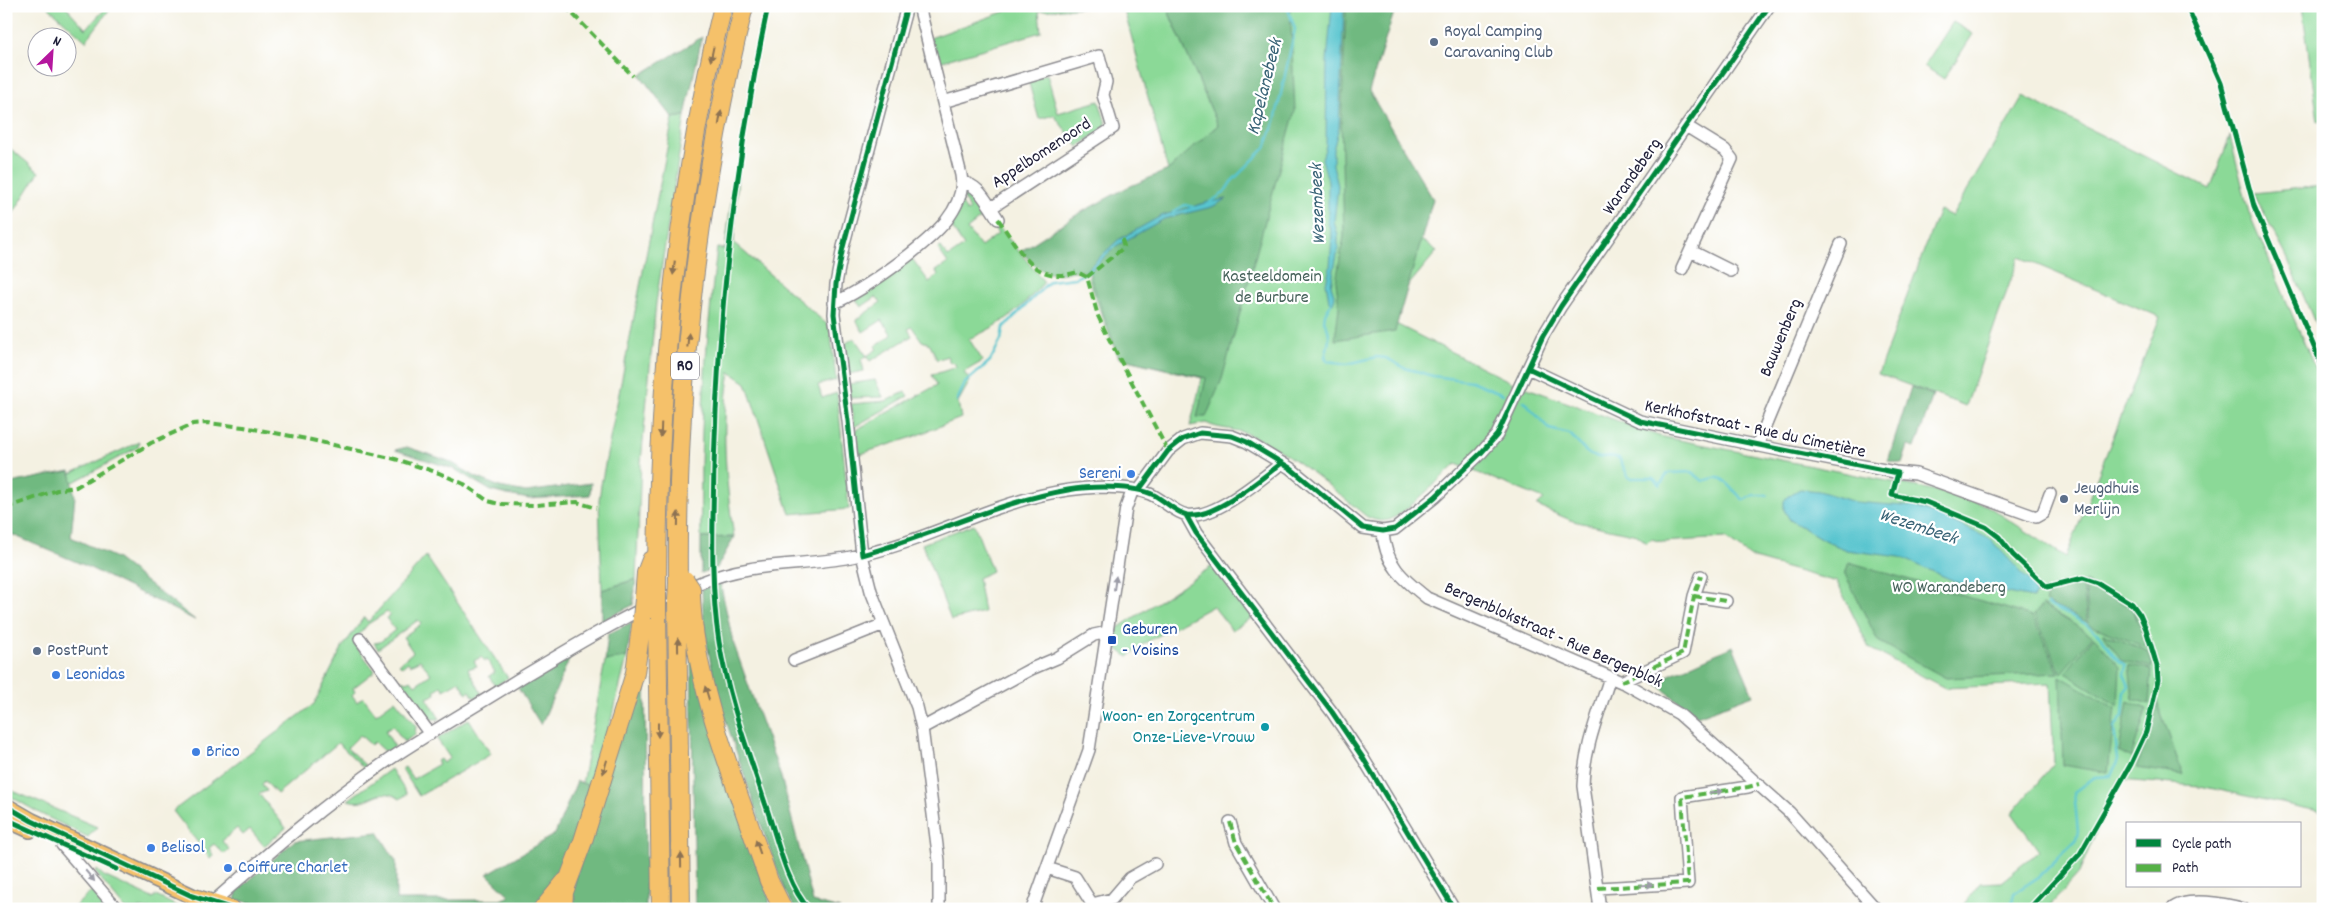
<svg xmlns="http://www.w3.org/2000/svg" width="2329" height="915" font-family="Dekko,sans-serif">
<style>
.green{fill:#8bd997;stroke:#567e69}
.forest{fill:#70b980;stroke:#496e5e}
.water{fill:#58c5cf;stroke:#3d7485}
.lines{fill:none;stroke-linecap:round;stroke-linejoin:round}
.stream{stroke:#58c5cf;stroke-width:2.5}
.minor-casing{stroke:#8b8a8e;stroke-width:14}
.major-casing{stroke:#8b8a8e;stroke-width:18}
.highway-casing{stroke:#8b8a8e;stroke-width:20}
.minor{stroke:#fff;stroke-width:11}
.major{stroke:#f5c16b;stroke-width:15}
.highway{stroke:#f5c16b;stroke-width:18}
.highway-bridge-casing{stroke:#8b8a8e;stroke-width:20;stroke-linecap:butt}
.highway-bridge{stroke:#f5c16b;stroke-width:18}
.quiet{stroke:#55b146;stroke-width:4;stroke-dasharray:8 4;stroke-linecap:butt}
.cycleway-casing{stroke:#fff;stroke-width:8}
.cycleway{stroke:#00873e;stroke-width:5}
.oneway{fill:#8c7253}
.oneway2{fill:#9c9ca7}
.service-dot{fill:#5c6f8a;stroke:#fff;stroke-width:2}
.shop-dot{fill:#3f7fe0;stroke:#fff;stroke-width:2}
.transit-dot{fill:#1a4fb4;stroke:#fff;stroke-width:2}
.culture-dot{fill:#0f9aa8;stroke:#fff;stroke-width:2}
.labels{text-anchor:middle;dominant-baseline:central;stroke-width:4.5;stroke-linejoin:round;paint-order:stroke}
.shield{fill:#fff;stroke:#646476;stroke-width:1}
.shield-label{font-size:16px;font-weight:bold;fill:#22223b}
.service-label{font-size:18px;fill:#4e5e75;stroke:#fff;text-anchor:start}
.street-label{font-size:18px;fill:#22223b;stroke:#fff}
.park-label{font-size:18px;fill:#47625b;stroke:#fff}
.shop-label{font-size:18px;fill:#366cbe;stroke:#fff;text-anchor:start}
.transit-label{font-size:18px;fill:#164399;stroke:#fff;text-anchor:start}
.culture-label{font-size:18px;fill:#0d838f;stroke:#fff;text-anchor:end}
.water-label{font-size:19px;font-style:italic;fill:#386376;stroke:#fff}
</style>
<rect width="100%" height="100%" fill="#fff"/>
<filter id="ink" filterUnits="userSpaceOnUse"><feTurbulence type="fractalNoise" baseFrequency=".02" numOctaves="2"/><feDisplacementMap in="SourceGraphic" scale="10" xChannelSelector="R" yChannelSelector="G"/><feConvolveMatrix kernelMatrix="1 2 1 2 8 2 1 2 1" color-interpolation-filters="sRGB"/></filter>
<filter id="wash" filterUnits="userSpaceOnUse"><feTurbulence type="fractalNoise" baseFrequency=".0096" numOctaves="4" result="noise"/><feDisplacementMap in="SourceGraphic" scale="20" xChannelSelector="R" yChannelSelector="G"/><feGaussianBlur stdDeviation="1.12" result="paint"/><feColorMatrix in="noise" values="0 0 0 0 0 0 0 0 0 0 0 0 0 0 0 0 0 1.4 0 .05"/><feComposite in="paint" operator="in"/></filter>
<g filter="url(#wash)">
<rect width="100%" height="100%" fill="#f4f1e2"/>
<path class="green" d="M47 6H65L86 29 106 8 109 10 86 41Z
M1020 6H1097L1039 11 1041 32 936 63 930 38Z
M1123 6H1166L1218 125 1168 170Z
M1193 6H1346L1342 115 1401 226 1437 251 1382 317 1511 382 1659 436 1933 490 1986 505 2066 557 2160 317 2019 257 1966 406 1878 374 1939 210 1952 216 2023 96 2210 189 2230 136 2249 213 2323 387V812L2200 786 2118 780 2079 873 2047 909H1960L1980 883 2001 882 2039 851 2012 813 2054 763 2050 683 1945 688 1869 648 1837 582 1754 559 1725 538 1663 542 1651 539 1647 543 1637 535 1573 521 1537 506 1544 499 1456 464C1441 477 1406 514 1389 520 1380 522 1373 520 1366 516 1329 486 1293 454 1250 435 1235 428 1219 430 1206 423L1190 426 1202 378 1119 358 1110 338 1088 277 1220 185 1239 178Z
M2302 6H2323V121H2318Z
M1953 22 1973 34 1944 79 1924 66Z
M1047 74 1058 113 1099 101 1106 124 1104 128 1078 147 1054 115 1039 119 1028 80Z
M685 116 656 303 641 462 636 579 602 590 599 500 601 485 673 118Z
M6 145 39 172 6 225Z
M735 171H738L734 243 830 327 836 380 818 385 822 398 837 393 849 509 790 514 746 383 730 372C720 425 726 484 734 537L701 538C699 441 705 344 717 248L725 249Z
M2323 186V342L2286 255 2253 193Z
M967 191 987 213 967 229 981 247 998 234 991 224 995 222 1044 282C1019 311 1005 323 969 339L983 361 964 372 970 381 958 402 961 418 910 438 857 455 854 431 937 385 932 375 956 367 954 362 950 363 947 356 937 360 930 344 922 341 912 327 908 329 912 336 870 361 866 356 861 359 864 371 848 374 845 344 854 338 867 356 877 349 875 346 892 335 882 320 863 332 856 320 881 302 876 297 861 307 856 300 868 292 865 288 911 257 929 282 938 275 936 271 948 263 938 249 941 247 948 257 964 246 949 223 961 202 967 212 970 210 963 198Z
M875 380 883 397 850 398 849 384Z
M905 392 908 396 854 427 851 404 886 401Z
M139 442 138 447 72 483 70 474Z
M974 524 992 571 978 578 984 612 951 620 922 544Z
M426 556 508 678 495 686 489 676 495 672 487 660 485 661 481 657 474 661 477 666 468 669 482 694 474 698 470 691 467 693 459 681 444 690 441 686 434 691 436 694 427 698 440 719H431L401 680 407 682 411 680 415 685 431 674 420 660 410 665 408 662 402 667 399 664 413 652 403 637 421 624 418 620 378 649 374 643 380 642 395 630 386 618 390 615 387 612 368 624 353 642 375 671 353 688 355 692 352 695 357 702 363 697 376 714 395 700 416 726 415 735 404 742 393 726 385 731 395 747 386 753 374 742 371 745 360 735 347 748 366 766 364 768 338 743 277 794 265 781 262 784 267 791 259 794 286 828 264 846 250 829 243 835 237 828 222 841 229 849 224 854 214 844 209 848 213 855 210 858 173 811 314 704 342 648 364 617 368 622Z
M1214 565 1255 616 1232 630 1213 606 1143 644 1128 657 1114 646 1116 629Z
M627 657 614 710 590 786 582 784 605 661Z
M469 719 491 754 419 796 402 769 405 767 413 779 439 764 437 761 440 759 443 763 450 758 437 739Z
M391 769 407 794 400 799C377 783 371 808 348 800Z
M6 788 97 827 88 837 41 814 6 794Z
M97 870 104 876 152 898 156 896 183 909H125L95 872Z
M93 890 109 909H72Z"/>
<path class="forest" d="M1166 6H1290L1295 111 1222 379 1206 417H1197L1206 378 1119 358 1090 276 1089 272 1094 266 1086 272C1078 270 1073 271 1065 273 1044 277 1034 266 1021 251L1078 214 1126 188 1168 170 1218 125Z
M1346 6H1396L1369 91 1433 199 1395 331 1335 340 1339 307 1336 282 1344 236 1341 123Z
M702 37 685 116 673 118 640 75Z
M1911 387 1933 395 1915 448 1908 446 1902 464 1888 461Z
M407 447 449 461 476 477 500 487 526 492 591 483 590 495 529 499 507 495 491 491 454 469 395 450Z
M70 471 75 496 71 537 116 558 195 620 86 566 6 532V484Z
M734 537 717 568 701 573V538Z
M1849 562 2032 616 2059 673 1946 678 1878 641 1845 574Z
M636 579 633 605 602 621V590Z
M720 582 733 642 781 777 813 902 840 909H795L785 891C770 851 756 811 743 771 722 712 703 652 702 589Z
M2083 582 2087 622 2045 602 2049 589Z
M2085 582 2133 609 2148 648 2089 625Z
M2042 605 2093 636 2061 673 2034 615Z
M632 622 627 657 605 661 608 634Z
M2103 633 2148 651 2153 667 2122 661Z
M645 637 646 909H569L570 898Z
M2094 637 2120 667 2118 706 2065 673Z
M1733 646 1753 695 1697 716 1654 682Z
M691 649 769 898 770 909H695Z
M571 655 541 725 518 688Z
M2129 665 2152 669 2149 704 2133 699Z
M2060 676 2115 708 2108 773 2063 765Z
M2128 701 2147 709 2131 758 2119 751Z
M2157 701 2183 775 2137 768Z
M577 781 590 786C579 822 567 889 533 909H292L235 900 237 891 294 841 378 832 396 861V900H500L510 896 487 874 555 834Z"/>
<path class="water" d="M1332 6H1344L1339 127 1333 150V165L1338 186 1334 222 1338 235V250L1331 285 1335 297 1333 303 1329 301 1326 283 1330 267 1332 235 1328 223V181L1322 159 1326 145 1327 61Z
M1227 199 1212 207 1164 219 1116 246 1090 271 1086 270 1118 240 1161 216 1208 202Z
M1800 489 1819 491 1855 502 1916 507 1947 519 1990 539 2032 584 2036 593 2033 598 2002 592H1979L1900 557 1846 550 1824 540 1790 520 1784 510V501L1788 496Z"/>
<g class="lines">
<path class="stream" d="M1210 202 1224 193 1231 182 1265 148 1275 121 1295 29 1287 6
M1173 212 1185 205 1193 207
M1332 301 1325 314 1324 321C1332 334 1329 342 1325 357L1328 361 1347 364 1377 357 1386 358 1405 368 1433 376 1471 381 1503 394
M957 401 965 383 990 361 1001 340 1003 328 1050 281 1075 278 1090 271
M1524 401 1549 429 1570 434C1579 443 1585 456 1598 457 1606 457 1612 455 1619 458L1629 478H1653L1660 485 1668 473 1692 472 1703 481C1708 480 1714 477 1719 478 1727 479 1736 495 1744 500L1754 495H1767
M2011 909 2014 893 2040 876 2076 840 2078 831 2074 792 2095 777 2111 776 2118 760 2114 728 2123 716 2125 691 2129 686 2124 674 2126 665C2112 659 2110 646 2100 636 2086 621 2065 613 2047 605"/>
</g>
</g>
<g filter="url(#ink)">
<g class="lines">
<g class="minor-casing">
<path id="minor" d="M907 6 843 247 836 284 834 314 848 421 862 555 871 591 917 707 922 728 939 861V909
M943 102 1099 56 1106 82 1103 95 1113 128 991 208C983 196 977 185 962 182
M991 208 998 219
M1691 251 1731 271
M1682 269 1732 159 1725 150 1686 126
M834 303C866 289 924 247 946 221 957 207 964 192 961 175L919 6
M1528 368 1640 421 1779 450 1895 472 1916 474 2036 517 2043 513 2050 494
M1757 446 1841 244
M1139 490 1168 451 1183 439 1200 433 1232 436 1247 442 1290 468 1363 528 1383 531 1395 529 1435 497 1481 453 1497 435 1543 336 1561 306 1769 6
M1186 515 1196 533 1332 712 1363 758 1454 909
M1383 531C1384 563 1403 579 1427 598L1626 684 1679 714 1789 812 1876 909
M1694 596 1726 601
M360 639 430 734
M794 660 884 624
M1621 682 1683 653 1694 596 1701 576
M922 728 1031 669 1057 658 1094 635 1108 632
M1230 822 1236 843 1274 909
M62 845 117 909
M1047 868 1075 877 1092 904 1112 899 1130 878 1155 864
M1598 888 1688 883 1682 797 1748 787 1759 784
M205 909C265 856 324 804 390 759 432 731 476 706 519 679 577 644 638 607 702 582 754 561 799 567 851 557 917 545 977 510 1042 495 1072 488 1121 482 1150 494 1162 499 1175 513 1187 515 1215 519 1261 479 1282 463
M1032 909 1089 750 1126 508 1133 489
M1600 909 1583 786C1584 748 1599 713 1610 677
M2172 909C2186 896 2227 904 2244 909"/>
</g>
<g class="major-casing">
<path id="major" d="M6 806 32 821 192 896 233 909
M6 819 30 830"/>
</g>
<g class="highway-casing">
<path id="highway" d="M678 583C676 389 697 194 744 6
M657 592C657 394 675 199 723 6
M691 595C694 689 739 792 769 881L783 909
M644 599 646 573 651 560
M677 601 681 909
M657 611 661 909
M543 909 565 882
M563 909 564 892 583 841 635 673 642 618"/>
</g>
<use href="#minor" class="minor"/>
<use href="#major" class="major"/>
<use href="#highway" class="highway"/>
<g class="highway-bridge-casing">
<path id="highway-bridge" d="M685 580 691 589V595
M657 592V611
M677 601 678 583
M642 618 644 599"/>
</g>
<use href="#highway-bridge" class="highway-bridge"/>
<path class="quiet" d="M565 6 633 76
M998 219C1020 250 1034 286 1077 272L1087 277 1098 316 1108 337 1168 451
M1087 277 1122 249 1124 246 1121 237
M6 508 57 490 76 487 151 443 193 424 207 423 244 427 307 439 395 459 439 473 464 484 488 501 499 504 536 505 577 502 596 508
M1694 596 1726 601
M1621 682 1683 653 1694 596 1701 576
M1230 822 1236 843 1274 909
M1598 888 1688 883 1682 797 1748 787 1759 784"/>
<g class="cycleway-casing">
<path id="cycleway" d="M768 6C736 157 718 312 714 466 713 525 710 584 719 642 728 697 748 751 765 803 776 834 786 885 809 909
M907 6 843 247 836 284 834 314 848 421 862 555C931 536 997 502 1068 490 1091 486 1133 485 1154 495 1164 500 1176 513 1187 515 1215 519 1260 479 1282 463
M2187 6 2221 83 2254 206 2323 368
M1528 368 1640 421 1898 473 1892 495 1926 502 1986 527 1999 537 2013 555 2047 587 2083 578 2098 583 2132 604 2140 615 2146 629 2157 666 2158 680 2146 732 2131 764 2080 854 2029 909
M1139 490 1168 451 1183 439 1200 433 1232 436 1247 442 1290 468 1363 528 1383 531 1395 529 1435 497 1481 453 1497 435 1543 336 1561 306 1769 6
M1186 515 1196 533 1332 712 1363 758 1454 909
M6 806 32 821 192 896 233 909
M6 819 116 869"/>
</g>
<use href="#cycleway" class="cycleway"/>
</g>
<defs><path id="oneway-solid" d="M-6-.8H1V-3.2L6.5 0L1 3.2V.8H-6Z" transform="scale(1.25)"/></defs>
<g class="oneway">
<use href="#oneway-solid" transform="translate(712 54) rotate(102)"/>
<use href="#oneway-solid" transform="translate(720 118) rotate(-80)"/>
<use href="#oneway-solid" transform="translate(674 268) rotate(97)"/>
<use href="#oneway-solid" transform="translate(688 340) rotate(-85)"/>
<use href="#oneway-solid" transform="translate(661 430) rotate(92)"/>
<use href="#oneway-solid" transform="translate(678 519) rotate(-89)"/>
<use href="#oneway-solid" transform="translate(678 645) rotate(-91)"/>
<use href="#oneway-solid" transform="translate(707 693) rotate(-107)"/>
<use href="#oneway-solid" transform="translate(658 730) rotate(90)"/>
<use href="#oneway-solid" transform="translate(605 767) rotate(106)"/>
<use href="#oneway-solid" transform="translate(758 847) rotate(-109)"/>
<use href="#oneway-solid" transform="translate(681 860) rotate(-91)"/>
</g>
<g class="oneway2">
<use href="#oneway-solid" transform="translate(1115 583) rotate(-82)"/>
<use href="#oneway-solid" transform="translate(1716 792) rotate(-8)"/>
<use href="#oneway-solid" transform="translate(90 876) rotate(50)"/>
<use href="#oneway-solid" transform="translate(1646 885) rotate(-4)"/>
</g>
</g>
<g class="service-dot">
<circle cx="1434" cy="42" r="5"/>
<circle cx="2064" cy="499" r="5"/>
<circle cx="37" cy="651" r="5"/>
</g>
<g class="shop-dot">
<circle cx="1131" cy="474" r="5"/>
<circle cx="56" cy="675" r="5"/>
<circle cx="196" cy="752" r="5"/>
<circle cx="151" cy="848" r="5"/>
<circle cx="228" cy="868" r="5"/>
</g>
<rect class="transit-dot" x="1107" y="635" width="10" height="10" rx="2.5"/>
<circle class="culture-dot" cx="1265" cy="727" r="5"/>
<g class="labels">
<rect class="shield" x="671" y="352.5" width="28" height="27" rx="4"/>
<g class="shield-label">
<text x="685" y="366">R0</text>
</g>
<g class="service-label">
<text x="1444" y="32">Royal Camping<tspan x="1444" dy="21">Caravaning Club</tspan></text>
<text x="2074" y="489">Jeugdhuis<tspan x="2074" dy="21">Merlijn</tspan></text>
<text x="47" y="651">PostPunt</text>
</g>
<g class="street-label">
<text transform="translate(1042 154) rotate(-33)">Appelbomenoord</text>
<text transform="translate(1633 177) rotate(-55)">Warandeberg</text>
<text transform="translate(1782 338) rotate(-67)">Bauwenberg</text>
<text transform="translate(1755 430) rotate(12)">Kerkhofstraat - Rue du Cimetière</text>
<text transform="translate(1553 636) rotate(24)">Bergenblokstraat - Rue Bergenblok</text>
</g>
<g class="park-label">
<text x="1272" y="277">Kasteeldomein<tspan x="1272" dy="21">de Burbure</tspan></text>
<text x="1949" y="588">WO Warandeberg</text>
</g>
<g class="shop-label">
<text x="1121" y="474" text-anchor="end">Sereni</text>
<text x="66" y="675">Leonidas</text>
<text x="206" y="752">Brico</text>
<text x="161" y="848">Belisol</text>
<text x="238" y="868">Coiffure Charlet</text>
</g>
<g class="transit-label">
<text x="1122" y="630">Geburen<tspan x="1122" dy="21">- Voisins</tspan></text>
</g>
<g class="culture-label">
<text x="1255" y="717">Woon- en Zorgcentrum<tspan x="1255" dy="21">Onze-Lieve-Vrouw</tspan></text>
</g>
<g class="water-label">
<text transform="translate(1266 87) rotate(-76)">Kapelanebeek</text>
<text transform="translate(1319 204) rotate(-92)">Wezembeek</text>
<text transform="translate(1918 528) rotate(18)">Wezembeek</text>
</g>
</g>
<rect width="2329" height="915" fill="none" stroke="#fff" stroke-width="25"/>
<rect x="2126" y="822" width="175" height="65" fill="#ffffff" stroke="#a7a7b1"/>
<rect x="2136" y="839" width="25" height="8" fill="#00873e" stroke="#a7a7b1"/>
<text x="2172" y="848" font-size="15" fill="#22223b">Cycle path</text>
<rect x="2136" y="864" width="25" height="8" fill="#55b146" stroke="#a7a7b1"/>
<text x="2172" y="872" font-size="15" fill="#22223b">Path</text>
<g transform="translate(52 52) rotate(25)"><circle r="24" fill="#ffffff" stroke="#a7a7b1"/>
<path d="M0-4L9 19L0 12L-9 19Z" fill="#b5179e"/>
<text y="-8" font-size="14" font-weight="bold" text-anchor="middle" fill="#22223b">N</text>
</g>
</svg>
